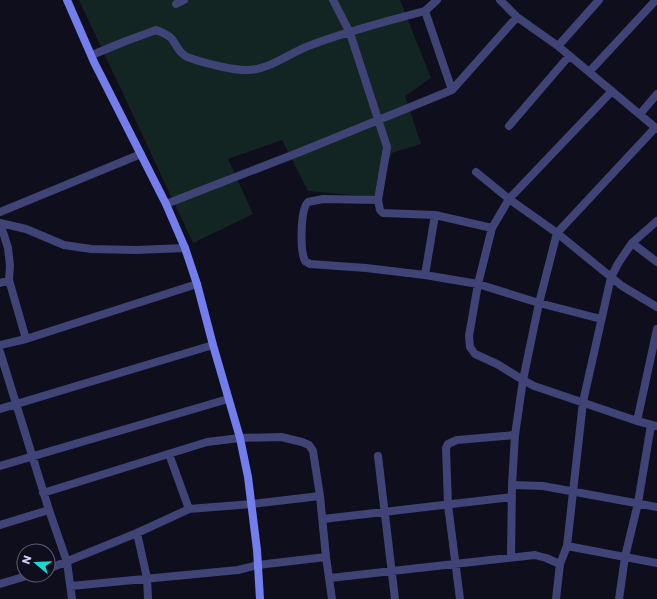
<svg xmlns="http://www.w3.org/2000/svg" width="657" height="599" font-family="Poppins,sans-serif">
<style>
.green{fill:#122522}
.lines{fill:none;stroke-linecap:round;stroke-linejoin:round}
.street{stroke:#3f4375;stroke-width:8}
.secondary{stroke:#737eec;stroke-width:8}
</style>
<rect width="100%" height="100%" fill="#0f0e1c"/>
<path class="green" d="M79 0H400L431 78 405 96 421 144 392 153 375 197 308 191 282 140 228 159 253 214 193 243Z"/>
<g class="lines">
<path class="street" d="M333 0 350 33 387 147 378 200 380 210 383 213 435 215 492 228
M437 0 425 11 452 90
M500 0 517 17 558 46 657 129
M176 4 184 0
M558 46 599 0
M92 55 126 41 156 30C161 32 168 34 172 39 177 46 180 55 190 58 204 63 235 71 249 70 271 69 291 52 311 45 348 31 387 21 425 11
M589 72 656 0
M612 91 509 199 492 228 478 284 469 336 470 347 475 354 497 364 523 380 539 303 557 233 655 128
M640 114 657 94
M509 126 569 56
M476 172 509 199 557 233 622 286 657 307
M378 200 323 199 308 202C300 210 300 251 305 261L310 264 366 268 425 275 478 284 539 303 601 319
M166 204 300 152 452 90 517 17
M0 212 141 154
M0 223 26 229 64 245 91 249 136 250 185 248
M0 225 4 235 8 248 10 266 9 280 26 339
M632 243 657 262
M425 275 435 215
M0 283 9 280
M0 345 26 339 197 284
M0 352 49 510 67 562 72 599
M0 409 213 345
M637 421 657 329
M169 454 189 509
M378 456 395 599
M0 466 228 399
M512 485 543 486 657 507
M43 493 207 442 240 438 281 437 302 442 309 445 313 451 320 496 326 557 332 599
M323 519 512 497
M0 525 49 510
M137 533 147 578 148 599
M567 546 657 563
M511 557 512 485 515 435 523 380 534 386 546 390 637 421 657 426
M560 564 567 546 583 402 611 277 619 262 632 243 657 221
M48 569 137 533 189 509 252 504 320 496
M330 578 535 555 546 558 560 564 556 599
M0 584 30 575
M71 586 238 570 258 565 326 557
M460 599 448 505 446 448 448 444 457 440 515 435
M619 599 625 557 638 503 651 425"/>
<path class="secondary" d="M67 0 94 62 166 204 185 248 197 284 213 345 240 438 248 477 257 550 260 599"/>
</g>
<g transform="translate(36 563) rotate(289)"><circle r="19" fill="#0f0e1c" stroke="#5c5c74"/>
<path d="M0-3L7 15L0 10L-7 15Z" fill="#1dd7d4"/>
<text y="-6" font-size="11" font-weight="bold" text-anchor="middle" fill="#d0d0f9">N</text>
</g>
</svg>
